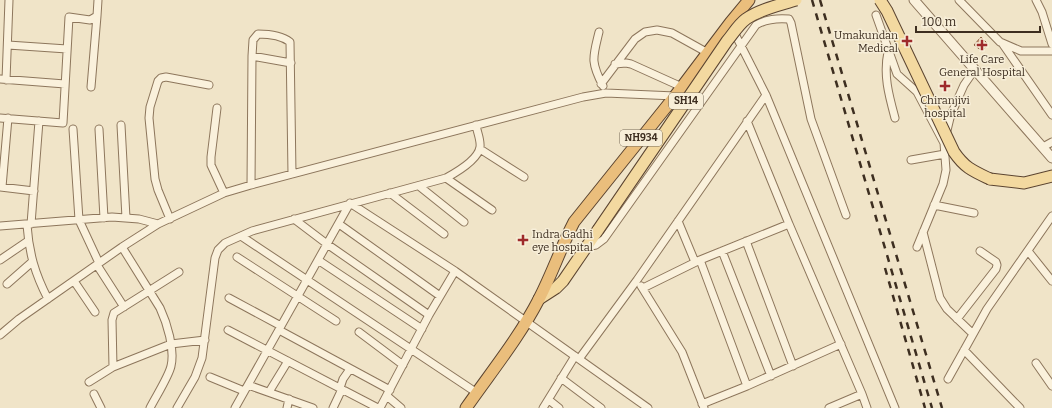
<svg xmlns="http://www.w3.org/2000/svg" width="1052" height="408" font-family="Bitter,serif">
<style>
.building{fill:#cf9f7d;stroke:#8d5f41}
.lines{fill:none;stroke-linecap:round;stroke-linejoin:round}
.minor-casing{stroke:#8d765c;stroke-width:9}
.tertiary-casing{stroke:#8d765c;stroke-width:11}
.primary-casing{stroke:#5b4430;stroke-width:13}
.trunk-casing{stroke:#5b4430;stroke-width:13}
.minor{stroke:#faf1dc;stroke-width:7}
.tertiary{stroke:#faf1dc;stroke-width:9}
.primary{stroke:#f3d9a0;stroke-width:11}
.trunk{stroke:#eabe7c;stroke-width:11}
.rail{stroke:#3d2e20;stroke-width:2.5;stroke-dasharray:7 7;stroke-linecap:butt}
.primary-bridge-casing{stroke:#5b4430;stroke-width:13;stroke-linecap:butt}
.primary-bridge{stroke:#f3d9a0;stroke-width:11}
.poi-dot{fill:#9e2a2b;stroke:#f7eed8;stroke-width:1.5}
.labels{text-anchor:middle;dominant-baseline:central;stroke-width:3;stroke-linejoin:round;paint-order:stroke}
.shield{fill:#f7eed8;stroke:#756857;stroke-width:1}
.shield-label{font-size:10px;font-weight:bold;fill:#3d2e20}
.poi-label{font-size:11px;fill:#3d2e20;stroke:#f7eed8}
</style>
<rect width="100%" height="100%" fill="#f0e4c8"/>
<path class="building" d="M981 37 988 44 982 51 974 45Z"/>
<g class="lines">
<g class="minor-casing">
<path id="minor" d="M959 0 1000 42 1021 51H1052
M1036 0 1042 12 1052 44
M876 15 897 74 917 92 944 143
M733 30 766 95 895 408
M599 32C593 57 590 61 603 86
M1002 43 1052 115
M8 45 67 49
M888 52C883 75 889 96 895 118
M252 56 291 63
M615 64 626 63 631 64 682 87
M0 79 65 84
M6 80 9 0
M601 84 635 39 645 32 657 30 672 33 708 53
M91 87 97 16
M217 108 211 157V165L224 193
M0 118 63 123 69 17 90 20 97 16 98 0
M121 125 126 218
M73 129 79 220 99 263
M99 129 104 218
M1043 147 1052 142
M480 149 524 177
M911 160 945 154
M446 178 492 210
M251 185 252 56 253 40 258 34C269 34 281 35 290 42L292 174
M419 186 464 222
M0 187 34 191
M2 187 8 118
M390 193 444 234
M934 205 974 213
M170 219 158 190 155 179 149 118 150 107 158 81 161 78 166 77 209 85
M294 219 327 244 429 315
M678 221 695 262
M31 224 39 121
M339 224 440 296
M789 224 862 394 867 408
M27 225C29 253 35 274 48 299
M0 226 112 217 139 219 158 224
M923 232 940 298 947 309 973 334
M241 236 477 393
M746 241 793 366
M122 247 160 308C167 323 175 349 171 366 169 376 155 398 150 408
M586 247 596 245 604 239 756 25C766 19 777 18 789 19L791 23 811 119 846 215
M917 247 943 184 946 170 944 143 950 118 956 103 964 85 975 69
M722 251 771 376
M1028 251 1052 281
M237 257 336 321
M0 260 28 241
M318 260 422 329
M700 260 747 386
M97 265 124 307
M74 281 95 312
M7 284 32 262
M641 286 682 352 704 408
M643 288 700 260 789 224 747 121
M229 298 281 326
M957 319 996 269 997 265 996 262 980 251
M228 330 378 408
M279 330 390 390
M359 332 403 365
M0 335 19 319 122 247 158 224 224 193 251 185 583 97 606 93 675 96
M964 350 1020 408
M579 359 637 280 766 95
M1036 363 1052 386
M113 367 112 320 114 313 179 272
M210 377 244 391
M561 378 601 408
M948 379 987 309 1052 216
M89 382 113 367 171 344 205 340
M248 385 313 408
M269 392 288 361
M94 394 101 408
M387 396 401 408
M549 400 559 408
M702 404 747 386 841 344
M177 408 195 377 202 358 215 258 218 250 225 243 252 231 446 178C457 172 478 160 480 147 481 140 477 132 476 125
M235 408 350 203 455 271 648 408
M287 408 289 399
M333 408 342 389 340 388 343 379 350 369
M380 408 429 315 455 271
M543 408 575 356
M829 408 862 394"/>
</g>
<g class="tertiary-casing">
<path id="tertiary" d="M914 0 1052 158"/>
</g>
<g class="primary-casing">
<path id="primary" d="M990 179 1024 183 1052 176
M539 299 556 288 563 281 598 230"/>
</g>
<g class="trunk-casing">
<path id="trunk" d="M466 408C491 372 519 338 539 299 552 274 561 247 574 222L675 96 730 23 749 0"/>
</g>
<use href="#minor" class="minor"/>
<use href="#tertiary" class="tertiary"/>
<use href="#primary" class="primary"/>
<use href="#trunk" class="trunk"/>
<path class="rail" d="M812 0 932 408
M820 0 942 408
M885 268 925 408"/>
<g class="primary-bridge-casing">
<path id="primary-bridge" d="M880 0 887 11 954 152C965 168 973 171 990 179
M598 230 727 41C733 34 738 25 746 19 760 9 780 5 796 0"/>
</g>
<use href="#primary-bridge" class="primary-bridge"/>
</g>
<g class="poi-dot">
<path d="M905 35h4v4h4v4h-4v4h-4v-4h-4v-4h4z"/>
<path d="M980 39h4v4h4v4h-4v4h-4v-4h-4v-4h4z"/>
<path d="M943 80h4v4h4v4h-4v4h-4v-4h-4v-4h4z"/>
<path d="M521 234h4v4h4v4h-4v4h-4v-4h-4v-4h4z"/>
</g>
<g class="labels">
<g class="shield">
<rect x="669" y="93" width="34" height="16" rx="3"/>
<rect x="620" y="130" width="42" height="16" rx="3"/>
</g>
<g class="shield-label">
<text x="686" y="101">SH14</text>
<text x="641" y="138">NH934</text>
</g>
<g class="poi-label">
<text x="898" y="35" text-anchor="end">Umakundan<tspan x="898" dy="13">Medical</tspan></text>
<text x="982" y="59">Life Care<tspan x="982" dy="13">General Hospital</tspan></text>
<text x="945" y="100">Chiranjivi<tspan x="945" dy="13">hospital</tspan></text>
<text x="532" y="234" text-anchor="start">Indra Gadhi<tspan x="532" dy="13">eye hospital</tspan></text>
</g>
</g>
<path d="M916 26v6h124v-6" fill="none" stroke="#3d2e20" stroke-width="2"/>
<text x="922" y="26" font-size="12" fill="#3d2e20" stroke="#f7eed8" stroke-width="3" paint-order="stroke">100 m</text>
</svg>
